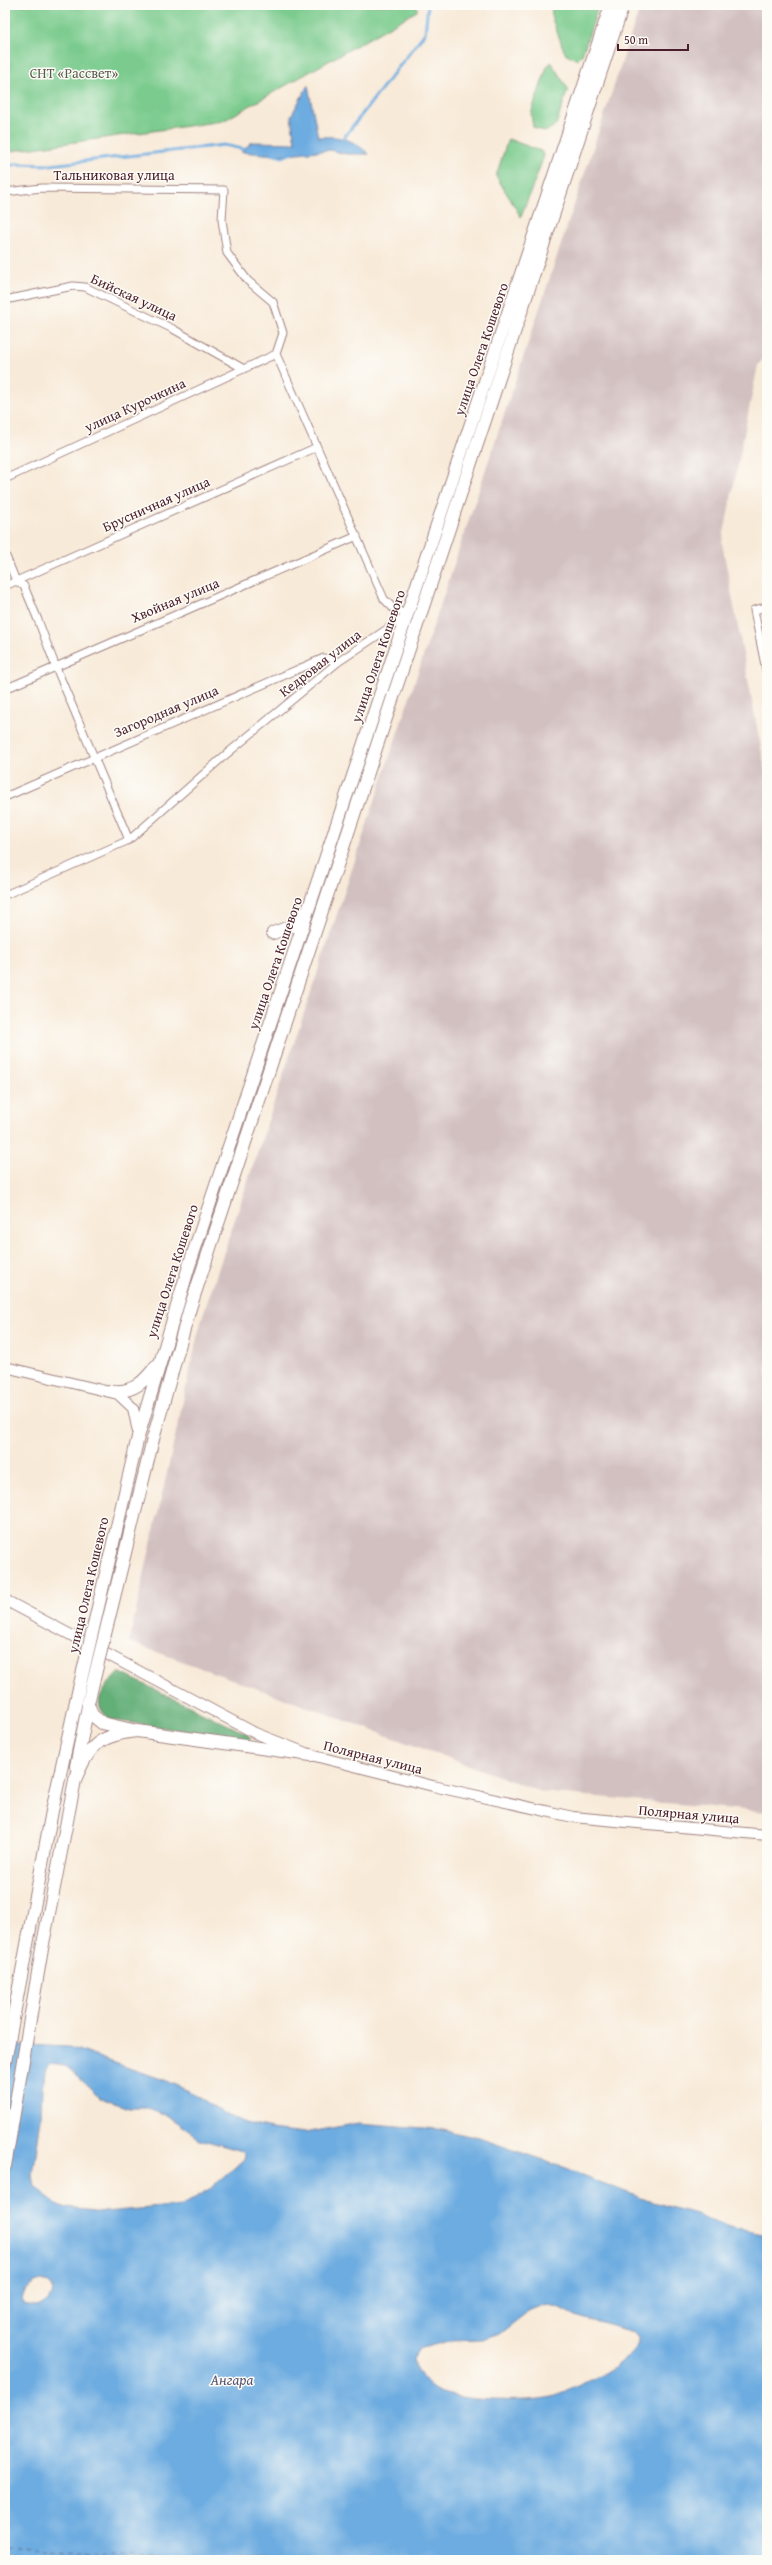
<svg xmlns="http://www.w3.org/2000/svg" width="772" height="2565" font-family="'Gentium Book Plus',serif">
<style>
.industrial{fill:#d2bfc0}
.green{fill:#7acb8d;stroke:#62755c}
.forest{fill:#63af78;stroke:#566752}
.water{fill:#6dace0;stroke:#5c6686;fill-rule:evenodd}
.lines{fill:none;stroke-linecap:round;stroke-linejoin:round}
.stream{stroke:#6dace0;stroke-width:3}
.ferry{stroke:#585773;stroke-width:1;stroke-dasharray:5 4;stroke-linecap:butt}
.street-casing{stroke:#a18482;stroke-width:9}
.secondary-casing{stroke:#a18482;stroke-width:12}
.primary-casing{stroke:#a18482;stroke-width:14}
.street{stroke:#fff;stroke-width:7}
.secondary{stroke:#fff;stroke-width:10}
.primary{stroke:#fff;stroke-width:12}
.primary-bridge-casing{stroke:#a18482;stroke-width:14;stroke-linecap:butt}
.primary-bridge{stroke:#fff;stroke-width:12}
.labels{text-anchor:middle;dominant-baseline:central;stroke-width:3;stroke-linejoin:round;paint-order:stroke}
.park-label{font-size:14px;fill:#5b5b4d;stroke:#fdfcf7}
.street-label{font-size:14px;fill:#4a1f2b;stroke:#fdfcf7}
.water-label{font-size:15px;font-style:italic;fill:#585773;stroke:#fdfcf7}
</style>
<rect width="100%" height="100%" fill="#fdfcf7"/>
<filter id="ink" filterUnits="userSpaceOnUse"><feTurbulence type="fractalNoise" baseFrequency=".025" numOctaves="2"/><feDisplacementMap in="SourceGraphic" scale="8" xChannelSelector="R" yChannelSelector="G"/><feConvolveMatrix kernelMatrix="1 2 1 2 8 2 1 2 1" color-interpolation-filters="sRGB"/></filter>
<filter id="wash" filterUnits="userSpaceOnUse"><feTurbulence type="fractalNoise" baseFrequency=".012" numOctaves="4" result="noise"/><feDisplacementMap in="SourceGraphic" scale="16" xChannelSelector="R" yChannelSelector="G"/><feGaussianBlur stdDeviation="0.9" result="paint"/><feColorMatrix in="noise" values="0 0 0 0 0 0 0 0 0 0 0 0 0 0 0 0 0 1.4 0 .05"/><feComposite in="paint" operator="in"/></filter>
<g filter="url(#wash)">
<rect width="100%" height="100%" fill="#f8ead8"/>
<path class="industrial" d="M641 5H767V354L758 365 722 543 767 780V1812L542 1792 129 1642 201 1321Z"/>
<path class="green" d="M5 5H417V11L223 121 5 152Z
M553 5H599L582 55 577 60 565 53 551 16Z
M551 62 568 89 556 125 545 132 533 127 531 114 547 67Z
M508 139 541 151 544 156 521 217 496 176Z"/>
<path class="forest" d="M119 1672 247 1734 251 1738 248 1740 111 1720C87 1702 105 1688 119 1672Z"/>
<path class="water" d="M308 85 318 137C342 136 350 138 369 154H346L330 150 276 155 241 152 252 142 295 143 291 116Z
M5 2044 69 2047 166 2081 189 2091 227 2115 245 2123 271 2129 305 2133 358 2123 438 2129 479 2138 540 2159 649 2201 696 2214 729 2227 767 2235V2560H5ZM51 2063 65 2065 100 2097 110 2102 130 2108H148L165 2114 200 2139 242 2151 245 2154 244 2159 213 2187 181 2205 173 2206 104 2212 67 2208 57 2204 35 2187 33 2175 41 2119 42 2087 47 2068ZM42 2281 49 2283C59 2293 47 2303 37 2307L23 2304C19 2294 32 2282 42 2281ZM546 2304 560 2308 575 2316 633 2332 638 2338C642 2360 570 2392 551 2397 528 2403 458 2401 437 2391 426 2386 414 2370 413 2358L419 2349 448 2341 483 2340 498 2335 530 2310Z"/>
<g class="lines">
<path class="stream" d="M342 140 425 33 428 5
M272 154 283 157 294 152
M5 167 16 164 50 165 224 145 247 150"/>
<path class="ferry" d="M5 2546 174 2560"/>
</g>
</g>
<g filter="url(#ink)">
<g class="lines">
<g class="street-casing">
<path id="street" d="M5 192 42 188 224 190 222 220 227 253 248 281 273 302 283 333 276 354
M5 300 73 286 85 287 173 329 244 369
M5 479 276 354
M5 554 16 581 24 586 38 620 55 665 129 840
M5 586 317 447
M767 607 754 610 767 675
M5 689 357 536
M5 797 324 658 338 662
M5 895 129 840 223 757 338 662 408 615 394 609 384 599 276 354"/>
</g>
<g class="secondary-casing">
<path id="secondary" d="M5 1367 118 1394 133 1408 138 1432
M5 1600 255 1733 311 1755 433 1786 573 1817 767 1835"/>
</g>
<g class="primary-casing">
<path id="primary" d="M273 933 295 925 305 912
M112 1391C133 1393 144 1382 156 1366
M138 1437 189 1266 611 5
M153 1439 190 1308 623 5
M88 1703 92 1715 102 1723 137 1731 311 1755
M76 1766 88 1706
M5 2062 52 1811 76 1701
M5 2166 42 1949 75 1780C89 1745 99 1735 137 1731"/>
</g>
<use href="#street" class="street"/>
<use href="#secondary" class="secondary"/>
<use href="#primary" class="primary"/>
<g class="primary-bridge-casing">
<path id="primary-bridge" d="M76 1701 138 1437
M88 1703 153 1439"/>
</g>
<use href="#primary-bridge" class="primary-bridge"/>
</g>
</g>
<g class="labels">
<g class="park-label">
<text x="74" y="73">СНТ «Рассвет»</text>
</g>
<g class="street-label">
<text x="114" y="175">Тальниковая улица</text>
<text transform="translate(134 297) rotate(25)">Бийская улица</text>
<text transform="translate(481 349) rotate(-71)">улица Олега Кошевого</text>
<text transform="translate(135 405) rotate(-25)">улица Курочкина</text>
<text transform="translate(156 504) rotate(-24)">Брусничная улица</text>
<text transform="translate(175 600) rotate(-23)">Хвойная улица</text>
<text transform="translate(378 656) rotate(-71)">улица Олега Кошевого</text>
<text transform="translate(320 663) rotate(-38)">Кедровая улица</text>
<text transform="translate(166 711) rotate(-23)">Загородная улица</text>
<text transform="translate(275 963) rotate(-71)">улица Олега Кошевого</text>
<text transform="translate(172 1271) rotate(-72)">улица Олега Кошевого</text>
<text transform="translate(88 1585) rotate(-77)">улица Олега Кошевого</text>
<text transform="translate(373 1757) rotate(14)">Полярная улица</text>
<text transform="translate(689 1814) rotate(5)">Полярная улица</text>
</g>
<g class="water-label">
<text x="232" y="2379">Ангара</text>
</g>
</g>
<rect width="772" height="2565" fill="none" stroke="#fdfcf7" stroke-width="20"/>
<path d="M618 44v6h70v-6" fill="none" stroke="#4a1f2b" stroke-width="2"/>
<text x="624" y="44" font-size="12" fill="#4a1f2b" stroke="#fdfcf7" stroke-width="3" paint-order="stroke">50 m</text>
</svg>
